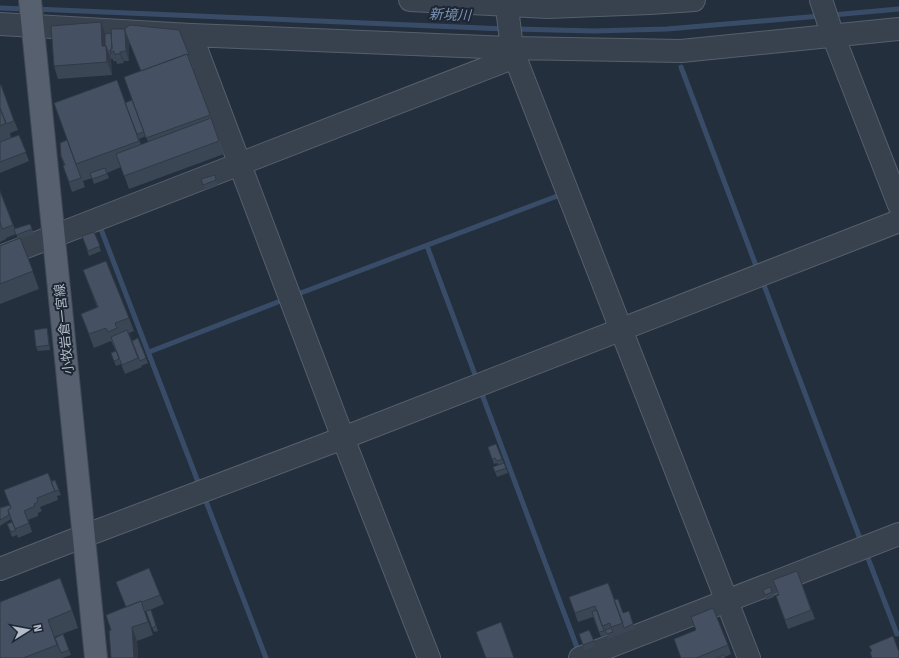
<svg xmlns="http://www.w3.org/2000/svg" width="899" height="658" font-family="'Fira Sans','Noto Sans JP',sans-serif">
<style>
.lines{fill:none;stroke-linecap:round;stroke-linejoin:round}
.stream{stroke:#394c67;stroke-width:5}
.minor-casing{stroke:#565f6c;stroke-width:24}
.major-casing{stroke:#414a57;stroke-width:24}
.minor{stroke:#38414e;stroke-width:22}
.major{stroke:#56606e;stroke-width:22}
.wall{fill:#3b4654;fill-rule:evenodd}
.shaded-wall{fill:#303945}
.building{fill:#455162;stroke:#303945}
.labels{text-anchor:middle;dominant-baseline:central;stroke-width:4;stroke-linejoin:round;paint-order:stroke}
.street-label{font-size:13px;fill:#b4bcc9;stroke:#1d2633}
.water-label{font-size:14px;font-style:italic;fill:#7c92b1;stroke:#1d2633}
</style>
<rect width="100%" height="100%" fill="#242f3e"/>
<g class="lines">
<path class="stream" d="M0 8 25 9
M35 9 505 29
M832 15 899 9
M515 29 594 31 667 29 820 16
M681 67 758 271
M99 224 200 487
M427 246 477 380
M762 280 862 544
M298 294 560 195
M149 352 283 300
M480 389 578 650
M204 496 266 658
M866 553 897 634"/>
<g class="minor-casing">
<path id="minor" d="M410 0 548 7 650 3 694 0
M506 0 512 48 515 57 749 658
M821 0 831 30 899 205
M0 24 191 35 512 48 681 51 899 29
M191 35 343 438 429 658
M0 257 515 57
M0 569 84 536 343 438 899 221
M580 658 899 534"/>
</g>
<g class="major-casing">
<path id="major" d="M30 0 96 658"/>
</g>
<use href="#minor" class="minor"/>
<use href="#major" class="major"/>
</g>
<path class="wall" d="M105 34 189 55 194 68 193 69 224 154 129 189 121 167 107 173 109 178 94 184 92 178 83 181 85 187 72 192 63 166 64 165 61 156 125 103 132 100 141 71 129 41V61H124V63L117 64 116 61H113V59H111L112 75 58 79 54 66ZM146 136 148 142 141 145 139 139Z
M0 85 18 130 10 133 11 138 19 135 29 161 0 173Z
M215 175 218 185 204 190 203 185Z
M0 191 15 229 30 224 34 234 21 239 39 289 0 304V246L18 239 16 234 6 238V239L0 242Z
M94 232 101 251 89 256 82 236Z
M83 270 129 318 134 331 129 333 132 341 138 338 148 363 141 366 142 367 125 374 121 364 116 366 111 353 116 351 111 341 94 348 81 314 97 307Z
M47 328 48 333 50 350 38 351 36 347Z
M496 444 508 473 497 477 493 467 498 465 497 463 494 464 488 447Z
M55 480 61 495 57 496 58 500 40 507 42 511 38 513V516L28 520 32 532 18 538 17 535 12 537 7 524 12 522 11 519 0 526V508L9 505 51 481Z
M797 571 815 619 788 629 776 596 779 595Z
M116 582 160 595 164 604 145 612 153 635 137 641 138 658H111V630L126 607Z
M770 587 774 597 767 600 763 590Z
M569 597 614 600 623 613 629 611 635 629 608 639 607 635 601 637 593 617 578 622Z
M0 602 72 610 78 628 54 637 55 638 63 634 71 655 62 658 61 655 62 658H0Z
M151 610 158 631 154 632 146 611Z
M691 617 728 645 731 654 725 657V658H681L674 639 696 630Z
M589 630 595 646 585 650 579 634Z"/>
<path class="shaded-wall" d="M101 22 106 36V46L111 59 112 75 102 46Z
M125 31 129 41V61L126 51Z
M120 52 124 61V63L120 54Z
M132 627 137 641 138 658H134Z"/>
<path class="building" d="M101 22 102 46H106L107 62 54 66 51 26Z
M130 25 179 30 189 55H188L187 54 141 71 124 29Z
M111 29H125V31L126 51 120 52V54H114V51L110 52V50L112 49Z
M111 33 112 49 110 50 111 54H109L106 46H105V34Z
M187 54 210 115 146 138 124 77Z
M117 80 139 141 76 164 54 103Z
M0 85H1L14 121 6 124 0 108Z
M132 100 144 132 137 134 125 103Z
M0 108 6 123 0 126Z
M211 118 219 141 124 176 116 154Z
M19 135 26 152 0 162V142Z
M67 140 81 178 69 182 63 166 65 165 61 156 60 143Z
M105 168 107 174 92 179 90 173Z
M215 175 216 180 203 185 201 179Z
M0 191 13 225 2 229 0 222Z
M30 224 32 229 16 235 14 229Z
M94 232 100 246 88 251 82 236Z
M20 238 33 271 0 284V246Z
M106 261 129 318 115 323 117 328 108 332 106 328 89 334 81 314 98 307 83 270Z
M47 328 49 345 36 347 34 330Z
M127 330 138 358 122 365 111 337Z
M138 338 146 358 140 361 132 341Z
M116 351 119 359 114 361 111 353Z
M496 444 502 459 497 461 495 458 492 459 488 447Z
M504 463 506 468 495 472 493 467Z
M48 473 55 491 37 498 38 502 34 504 35 506 24 511 29 523 15 529 8 510 11 508 4 490Z
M55 480 59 490 55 491 51 482Z
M10 505 11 508 8 510 9 515 0 520V508Z
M12 522 16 530 11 532 7 524Z
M149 568 160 595 142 602 141 601 126 607 116 582Z
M797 571 811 610 785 620 776 596 779 595 773 580Z
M60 578 72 610 48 620 57 645 23 658H0V602Z
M608 583 623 623 611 627 610 623 602 626 595 606 575 613 569 597Z
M770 587 772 592 765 595 763 590Z
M618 599 623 613 629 611 633 624 624 628 614 600Z
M141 601 148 622 132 627 134 658H111L109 631 111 630 106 615Z
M713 608 728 645 696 658H681L674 639 696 630 691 617Z
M151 610 156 626 152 628 146 611Z
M597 610 604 631 599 632 592 612Z
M501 622 514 658H486L476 632Z
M611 628 613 632 607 634 605 630Z
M589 630 594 641 583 645 579 634Z
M63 634 69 650 61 653 55 638Z
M893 636 899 652V658H872L870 652 872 651 869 646Z
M724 655 725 658H716Z"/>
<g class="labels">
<g class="street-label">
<text transform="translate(64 329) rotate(-96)">小牧岩倉一宮線</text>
</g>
<g class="water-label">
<text transform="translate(450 15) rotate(2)">新境川</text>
</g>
</g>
<g transform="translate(28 630) rotate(79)" stroke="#1d2633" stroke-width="3" paint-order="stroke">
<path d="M0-3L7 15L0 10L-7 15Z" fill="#b4bcc9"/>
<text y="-6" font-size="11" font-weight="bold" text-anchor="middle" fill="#b4bcc9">N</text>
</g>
</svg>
